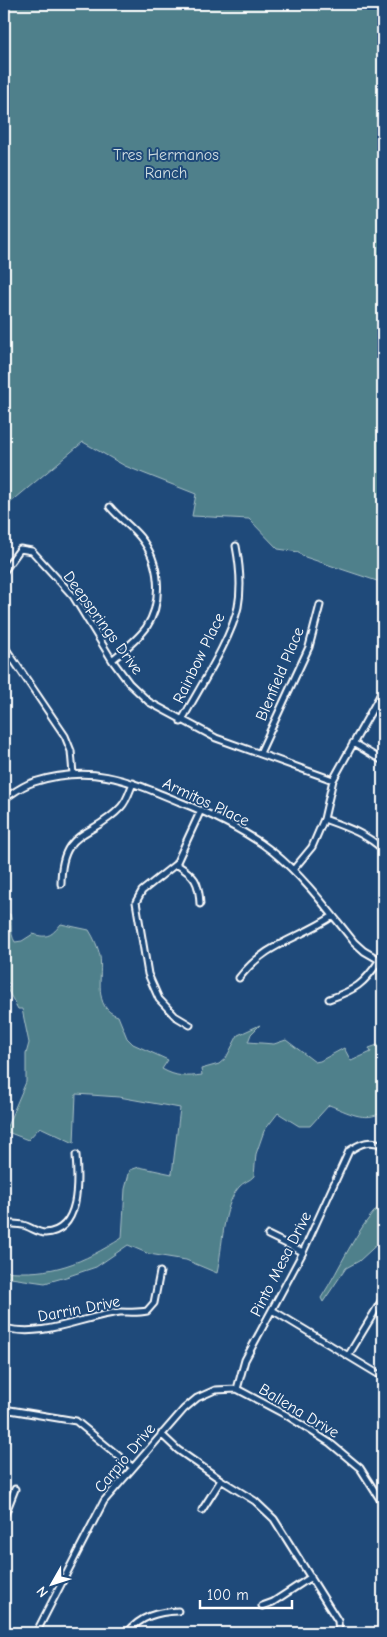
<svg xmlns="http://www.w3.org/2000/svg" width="387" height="1637" font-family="'Comic Neue',sans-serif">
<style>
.green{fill:#50808b;stroke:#a8c0c5}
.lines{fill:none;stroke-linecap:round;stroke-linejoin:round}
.street-casing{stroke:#fff;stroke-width:9}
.street{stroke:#1f4a7a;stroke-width:5}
.labels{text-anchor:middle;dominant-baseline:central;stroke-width:4;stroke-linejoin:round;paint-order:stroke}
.park-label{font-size:16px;fill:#d3dfe2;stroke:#1f4a7a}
.street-label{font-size:16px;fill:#fff;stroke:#1f4a7a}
</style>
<rect width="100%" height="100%" fill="#1f4a7a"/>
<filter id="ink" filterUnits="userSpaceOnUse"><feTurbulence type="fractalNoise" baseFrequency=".02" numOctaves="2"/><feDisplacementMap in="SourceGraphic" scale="10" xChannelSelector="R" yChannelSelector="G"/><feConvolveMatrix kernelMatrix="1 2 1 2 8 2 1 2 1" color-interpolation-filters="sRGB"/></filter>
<g filter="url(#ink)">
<path class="green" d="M4 4H383V583L302 556 299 552 278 549 249 519 192 516 196 494 125 466 83 442 4 508Z
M4 914H10C13 924 9 932 15 942L22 941 33 934C48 939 52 935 61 924L89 930C94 938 98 947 100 956 103 976 92 1008 118 1016L127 1038 133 1044 168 1060 162 1069C176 1077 187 1077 202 1075L201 1069 219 1064 226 1058 238 1035 260 1025 251 1034 248 1042 274 1044 286 1040 315 1062 320 1061 344 1048 351 1061 371 1052 369 1048 383 1043V1112C364 1123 348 1112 329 1105L310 1126H299L278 1113 264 1131 256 1154 254 1176C250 1181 243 1182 239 1187 222 1207 223 1247 217 1273L186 1260 149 1254 128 1245 96 1267 66 1277 45 1283 4 1277V1271C52 1276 82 1263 122 1238L125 1189 130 1170 139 1167 172 1174 180 1108 119 1097 76 1094 74 1143 40 1127 28 1140 5 1131 26 1082V1054L29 1043 22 1009H18L7 989 10 984 4 981Z
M381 1204 383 1205V1239L359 1261 346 1268 323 1302 321 1298C342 1265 354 1232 381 1204Z"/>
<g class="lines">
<g class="street-casing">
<path id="street" d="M110 507C119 518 131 526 140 537 160 561 164 601 146 628 137 640 124 650 112 660
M4 571 20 549 32 551 73 596 112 660 129 683 149 702 216 738 333 780
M4 646 65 736 71 751 73 774
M181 722C198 690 231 640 238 607 242 586 240 567 236 546
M353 743 383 761
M260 753 309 647 320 605
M4 799C13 793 23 785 34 782 92 764 127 780 180 802 213 815 245 830 273 852 304 877 329 911 354 942L364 951 383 962
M324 819C346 827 367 834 383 850
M176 864C195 876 199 881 200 904
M293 870 312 847 324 819 333 780 383 690
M61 884C61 827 92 839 121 807 127 801 130 790 133 783
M239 978C267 942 297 940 333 916
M329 999C355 990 364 984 379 961
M190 1025 175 1016 159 999 148 974 136 902 142 891 176 864 201 810
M4 1223C10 1224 17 1224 23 1225 31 1227 38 1233 45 1233 81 1231 78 1181 76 1155
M268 1235 303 1252
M272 1310 383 1377
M4 1328C45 1338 80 1317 120 1312 129 1312 138 1313 147 1311L154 1303 160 1272
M348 1356 383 1298
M237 1389 245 1360 303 1252 349 1151C359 1144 371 1138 383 1146
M4 1409 76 1421 132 1467
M161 1434 178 1450 221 1480 255 1501 274 1519 338 1621 339 1633
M202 1510 221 1480
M4 1517 15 1489
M262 1606 273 1602 311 1577
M4 1630 12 1633
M36 1633 104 1501 184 1409 197 1398 215 1390 237 1389 286 1415 330 1443 360 1468 383 1504
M127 1633C141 1616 157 1612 178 1611"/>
</g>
<use href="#street" class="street"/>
</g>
</g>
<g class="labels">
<g class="park-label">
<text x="166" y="155">Tres Hermanos<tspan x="166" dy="18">Ranch</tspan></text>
</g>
<g class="street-label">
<text transform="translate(103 623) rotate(54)">Deepsprings Drive</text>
<text transform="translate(199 658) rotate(-64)">Rainbow Place</text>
<text transform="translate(280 674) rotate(-67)">Blenfield Place</text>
<text transform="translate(206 802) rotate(25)">Armitos Place</text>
<text transform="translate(281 1264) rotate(-63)">Pinto Mesa Drive</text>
<text transform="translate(79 1309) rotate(-11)">Darrin Drive</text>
<text transform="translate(299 1411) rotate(31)">Ballena Drive</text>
<text transform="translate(125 1458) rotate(-50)">Carpio Drive</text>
</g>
</g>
<rect width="387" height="1637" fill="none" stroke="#1f4a7a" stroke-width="20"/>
<rect x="10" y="10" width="367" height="1617" fill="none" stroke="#fff" stroke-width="2" filter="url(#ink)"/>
<g transform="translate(52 1584) rotate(231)" stroke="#1f4a7a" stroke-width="4" paint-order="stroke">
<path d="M0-4L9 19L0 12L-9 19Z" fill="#ffffff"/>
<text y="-8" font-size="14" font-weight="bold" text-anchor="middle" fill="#ffffff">N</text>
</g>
<path d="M200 1600v8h92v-8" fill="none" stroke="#ffffff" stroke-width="2.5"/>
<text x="207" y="1600" font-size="15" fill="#ffffff" stroke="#1f4a7a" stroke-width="4" paint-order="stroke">100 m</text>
</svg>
